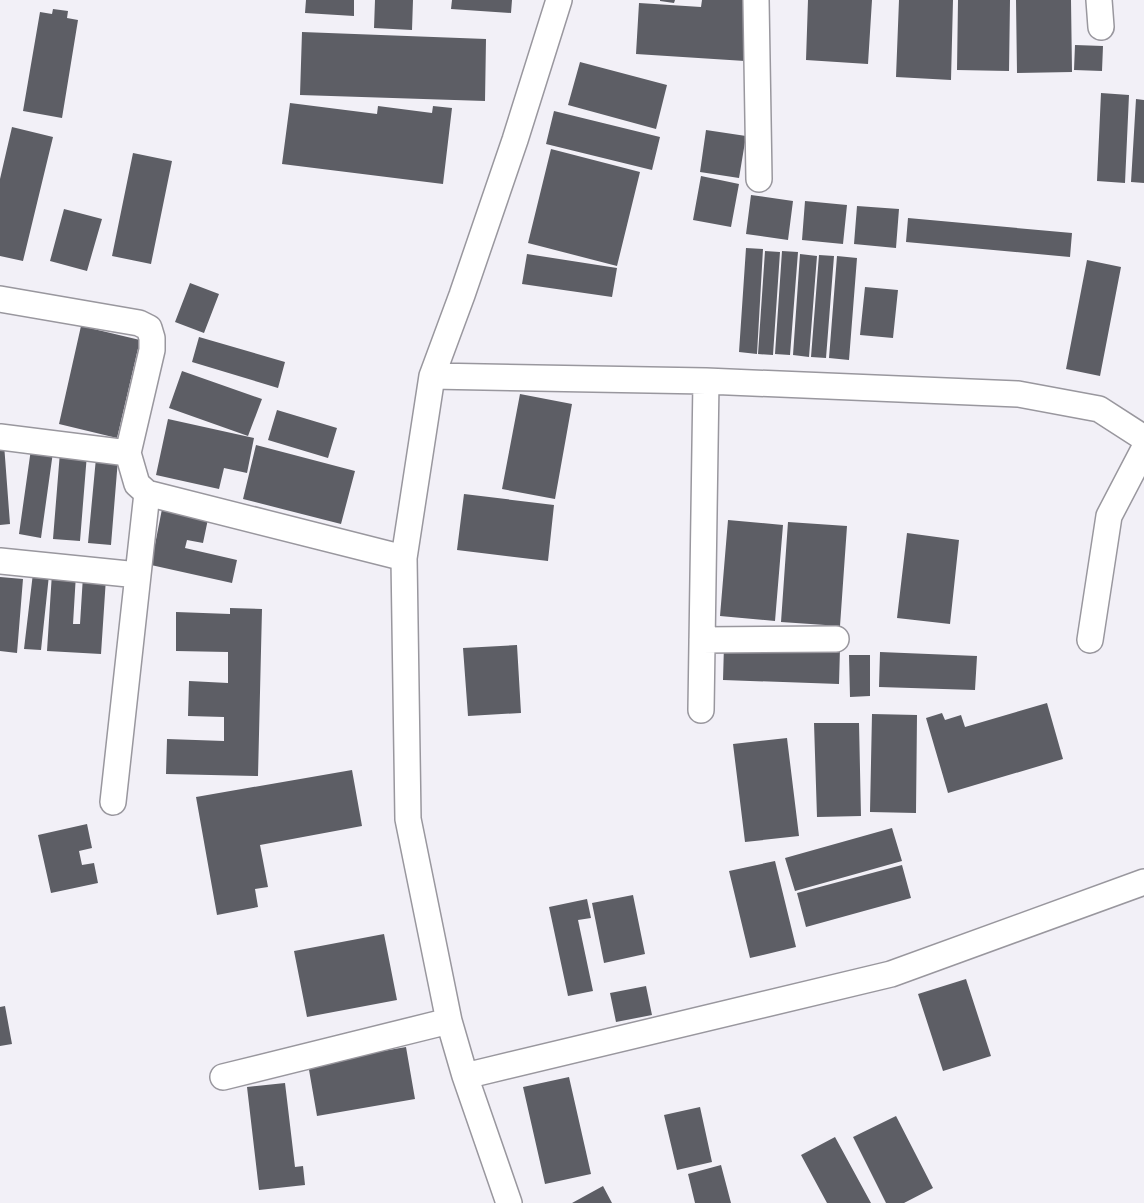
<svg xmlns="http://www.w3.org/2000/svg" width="1144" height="1203" font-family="Mulish,sans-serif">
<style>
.building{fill:#5d5e65}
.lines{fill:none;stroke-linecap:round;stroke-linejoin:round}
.minor-casing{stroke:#99979e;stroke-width:28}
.minor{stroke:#fff;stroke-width:25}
</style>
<rect width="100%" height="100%" fill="#f2f0f7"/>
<path class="building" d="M306 0H354V16L305 13Z
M375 0H413L412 30 374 28Z
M452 0H512L511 13 451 9Z
M660 0H675L674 3 660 1Z
M702 0H748L745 61 636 54 639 3 701 7Z
M808 0H872L868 64 806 60Z
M899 0H953L951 80 896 77Z
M958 0H1010L1009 71 957 70Z
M1016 0H1071L1072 72 1017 73Z
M53 9 68 11 67 18 78 20 62 118 23 111 40 12 52 14Z
M302 32 486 39 485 101 300 95Z
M1075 45 1103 46 1102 71 1074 70Z
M580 62 667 85 656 129 568 105Z
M1101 93 1129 95 1125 183 1097 181Z
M1136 99 1144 100V183L1131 182Z
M290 103 377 114 378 106 432 113 433 106 452 108 443 184 282 164Z
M554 111 660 137 652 170 546 144Z
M12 127 53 137 23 261 0 256V179Z
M706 130 746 136 739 178 700 172Z
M551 149 640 172 617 266 528 243Z
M133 153 172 161 151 264 112 256Z
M701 176 739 184 731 227 693 220Z
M751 195 793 201 788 240 746 234Z
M805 201 847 205 843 244 802 240Z
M857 206 899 209 896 248 854 244Z
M64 209 102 219 87 271 50 261Z
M908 218 1072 233 1070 257 906 242Z
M746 248 763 249 757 354 739 352Z
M765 251 780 252 773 355 758 354Z
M782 251 798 252 790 355 775 354Z
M527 254 617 268 612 297 522 284Z
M800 254 817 256 809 357 793 355Z
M819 255 834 256 826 358 811 357Z
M837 256 857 258 849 360 829 358Z
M1087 260 1121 267 1100 376 1066 369Z
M190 283 219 294 204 333 175 322Z
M865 287 898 290 893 338 860 335Z
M81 326 140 340 117 438 59 424Z
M199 337 285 362 278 388 192 362Z
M182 371 262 399 248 436 169 408Z
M520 394 572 404 555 499 502 489Z
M277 410 337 428 328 458 268 440Z
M168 419 254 438 247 473 224 468 219 489 156 475Z
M4 444 10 524 0 525V445Z
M256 445 355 471 341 524 243 499Z
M31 449 53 452 41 538 19 534Z
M60 452 87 454 80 541 53 539Z
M96 458 118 459 111 545 88 543Z
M464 494 554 505 548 561 457 550Z
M162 509 208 519 203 543 187 540 185 548 237 560 232 583 151 565Z
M728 520 783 525 775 621 720 616Z
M788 522 847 526 840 626 781 622Z
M907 533 959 540 950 624 897 618Z
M33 573 49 575 41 650 24 649Z
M52 573 76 574 73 624H80L83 576 106 578 101 654 47 651Z
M0 577 23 579 17 653 0 651Z
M230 608 262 609 258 776 166 774 167 739 224 741V717L188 716 189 681 228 683V652L176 651V612L230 614Z
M517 645 521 713 468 716 463 648Z
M724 645 840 648 839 684 723 680Z
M880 652 977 656 975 690 879 687Z
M849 655H870V696L850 697Z
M1047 703 1063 759 948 793 926 718 942 713 945 720 961 715 965 727Z
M872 714 917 715 916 813 870 812Z
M814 723H859L861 816 817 817Z
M787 738 799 836 745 842 733 744Z
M352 770 362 826 260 845 268 887 255 889 258 907 217 915 196 797Z
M87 824 92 848 79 851 82 865 94 863 98 883 51 893 38 835Z
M892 828 902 861 795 891 785 858Z
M775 861 796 947 750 958 729 871Z
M902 865 911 898 806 927 797 893Z
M633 895 645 954 604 963 592 903Z
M587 899 591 918 578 920 593 991 568 996 549 907Z
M384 934 397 1000 307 1017 294 951Z
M966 979 991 1056 943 1071 918 994Z
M646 986 652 1015 616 1022 610 993Z
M5 1006 12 1044 0 1046V1007Z
M406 1047 415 1099 317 1116 308 1064Z
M569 1077 591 1174 545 1184 523 1087Z
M285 1083 295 1167 303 1166 305 1185 259 1190 247 1087Z
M700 1107 712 1162 677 1170 664 1115Z
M896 1116 933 1188 904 1203H886L853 1137Z
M835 1137 871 1203H827L801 1155Z
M721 1165 731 1203H695L688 1174Z
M603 1186 612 1203H572Z"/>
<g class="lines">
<g class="minor-casing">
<path id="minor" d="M756 0 759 179
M1099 0 1101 27
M0 299 139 323 149 328 152 338V350L128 453 137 484 147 493 113 802
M432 376 706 381 1018 394 1099 409 1144 438
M0 437 128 453
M147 493 404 558
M0 561 138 575
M702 640 836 639
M1090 640 1109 516 1144 449
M701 710 706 381
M465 1076 891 974 1144 882
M223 1077 449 1021
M509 1203 465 1076 449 1021 408 819 404 558 432 376 462 295 515 140 559 0"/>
</g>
<use href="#minor" class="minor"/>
</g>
</svg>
